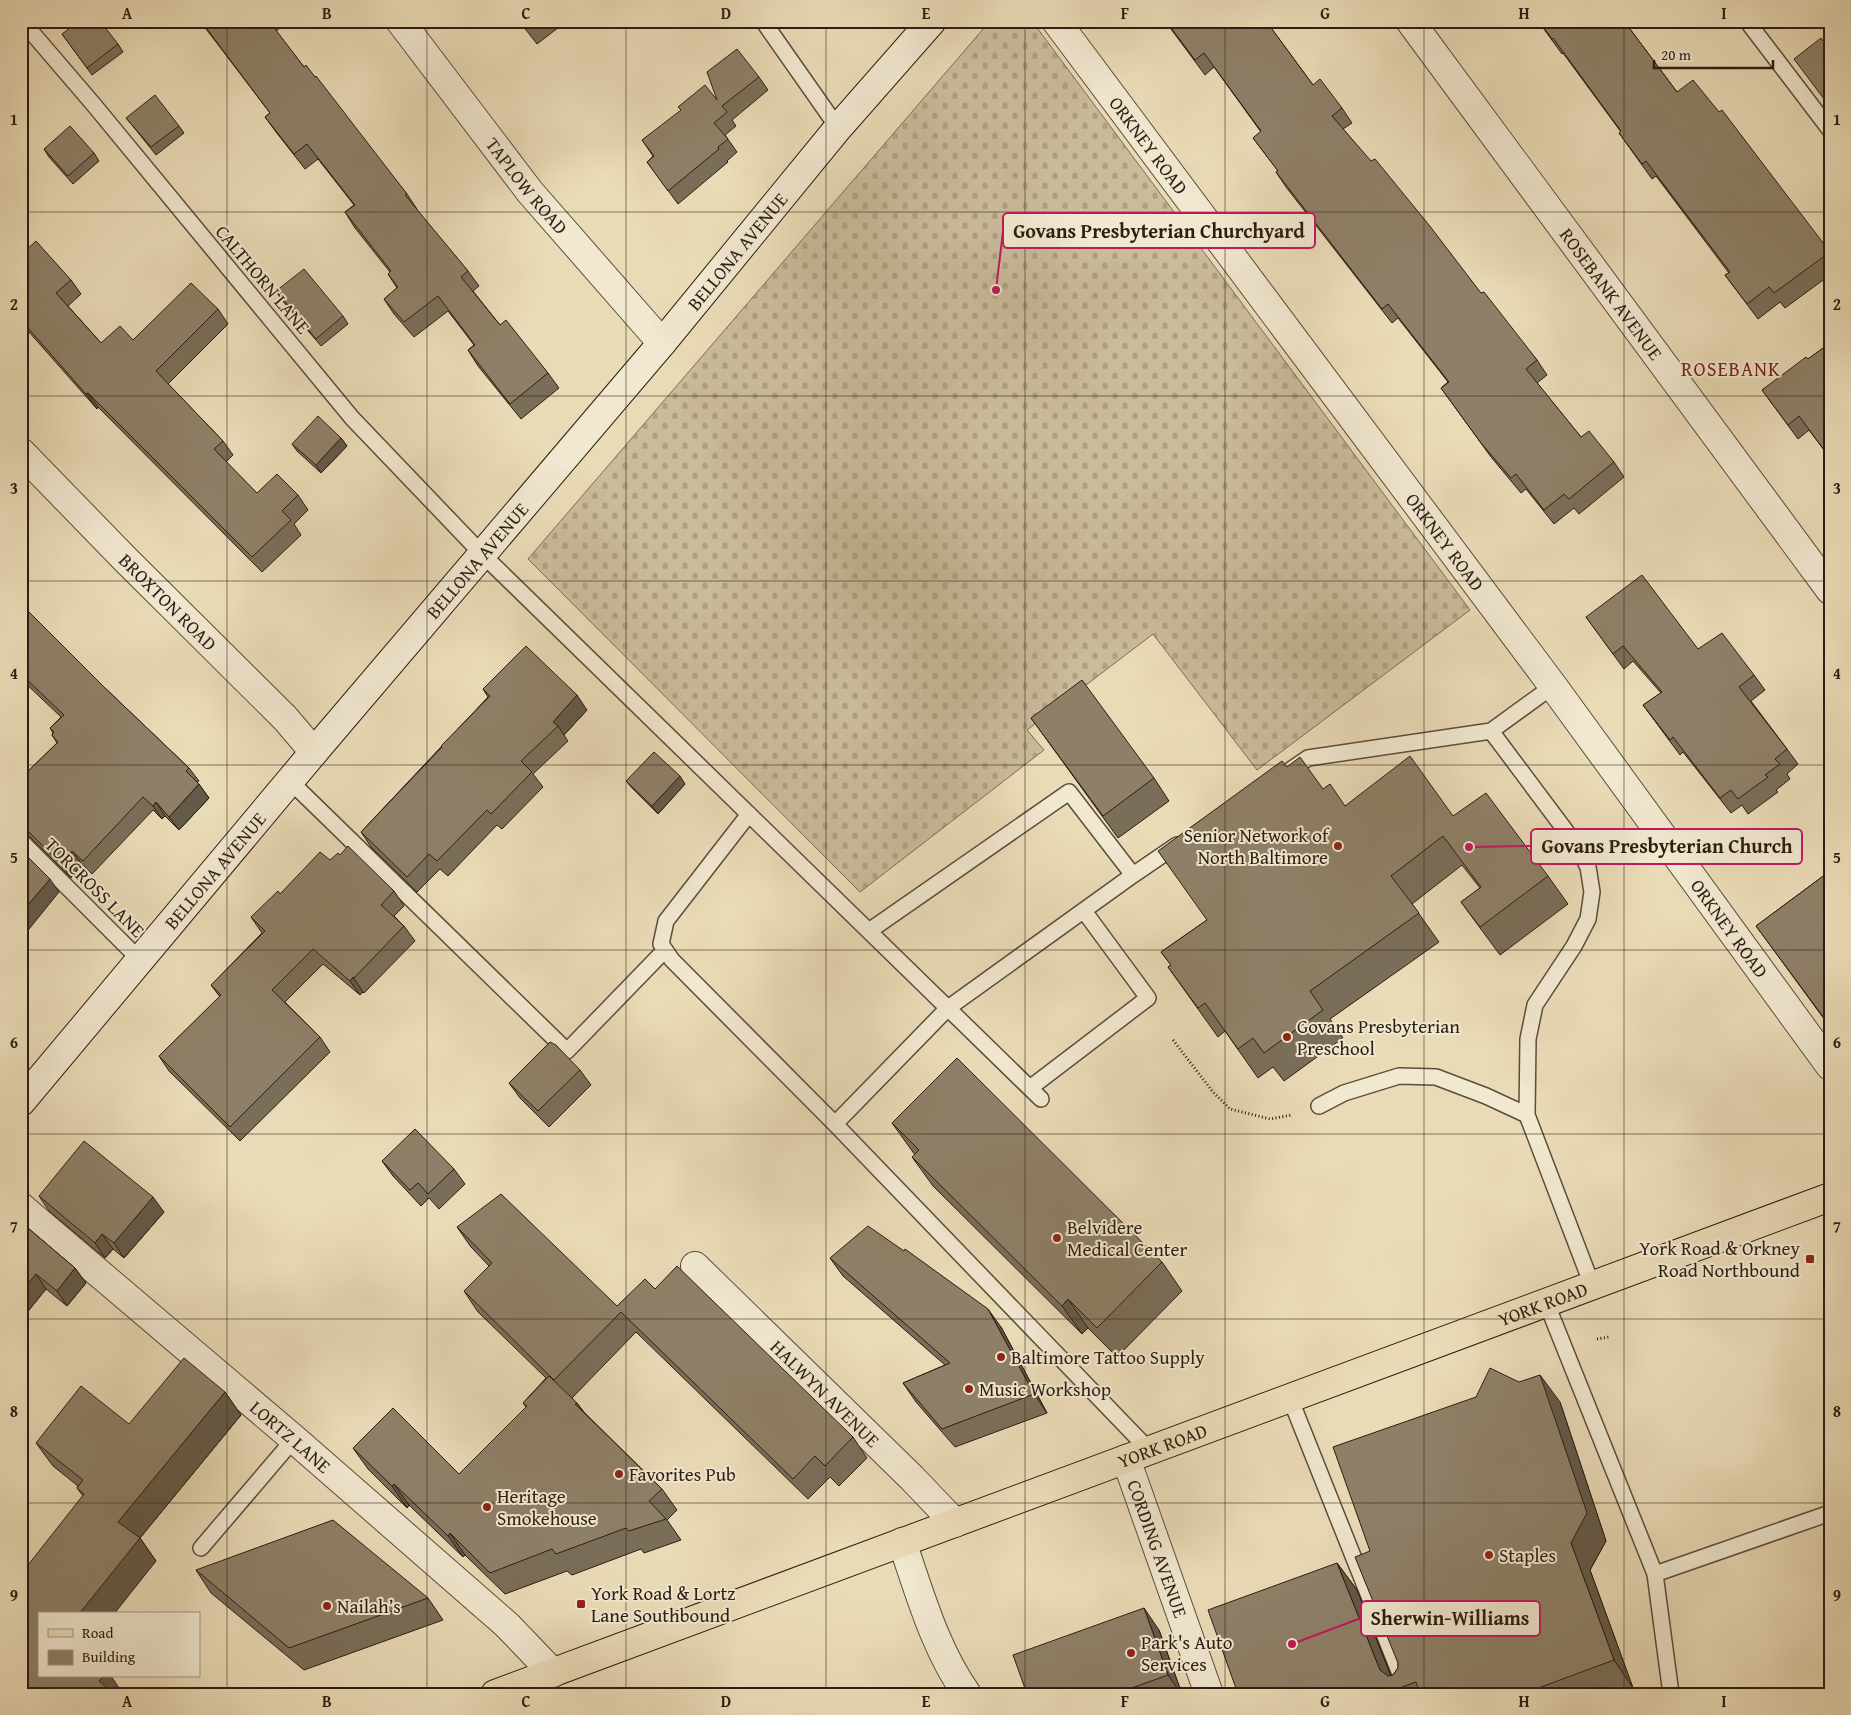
<svg xmlns="http://www.w3.org/2000/svg" width="1851" height="1715" font-family="'Gentium Book Plus',serif">
<style>
.cemetery{fill:url(#cemetery-stones);stroke:#7a6c56}
.lines{fill:none;stroke-linecap:round;stroke-linejoin:round}
.lane-casing{stroke:#5b4d3b;stroke-width:18}
.street-casing{stroke:#5b4d3b;stroke-width:30}
.secondary-casing{stroke:#2b1e12;stroke-width:30}
.primary-casing{stroke:#2b1e12;stroke-width:30}
.path{stroke:#2b1e12;stroke-width:3;stroke-dasharray:1 2.5;stroke-linecap:butt}
.lane{stroke:#f1e8d0;stroke-width:15}
.street{stroke:#f1e8d0;stroke-width:28}
.secondary{stroke:#f1e8d0;stroke-width:28}
.primary{stroke:#eadbb7;stroke-width:28}
.wall{fill:#7a6e59;stroke:#2b1e12}
.shaded-wall{fill:#635a49;stroke:#2b1e12}
.building{fill:#8e8068;stroke:#2b1e12}
.grid{fill:none;stroke:#2b1e12;stroke-width:1;stroke-opacity:0.55}
.poi-dot{fill:#8f2418;stroke:#f1e8d0;stroke-width:2}
.labels{text-anchor:middle;dominant-baseline:central;stroke-width:4;stroke-linejoin:round;paint-order:stroke}
.street-label{font-size:19px;fill:#2b1e12;stroke:#f1e8d0}
.poi-label{font-size:19px;fill:#2b1e12;stroke:#f1e8d0;text-anchor:start}
.neighbourhood-label{font-size:20px;letter-spacing:1px;fill:#7a1f14;stroke:#f1e8d0}
.leader{fill:none;stroke:#c2185b;stroke-width:2}
.callout-dot{fill:#c2185b;stroke:#f1e8d0;stroke-width:2}
.callout{fill:#f1e8d0;stroke:#c2185b;stroke-width:2}
.callout-label{font-size:20px;text-anchor:middle;font-weight:bold;fill:#2b1e12}
.neatline{fill:none;stroke:#2b1e12;stroke-width:2}
.grid-label{font-size:16px;text-anchor:middle;font-weight:bold;fill:#2b1e12}
</style>
<defs>
<pattern id="cemetery-stones" width="16" height="16" patternUnits="userSpaceOnUse" patternTransform="scale(1.25)"><rect width="16" height="16" fill="#cabb9b"/><path d="M2 7V4a2 2 0 0 1 4 0v3zM10 15v-3a2 2 0 0 1 4 0v3z" fill="#aea084"/></pattern>
</defs>
<rect width="100%" height="100%" fill="#eadbb7"/>
<filter id="stains"><feTurbulence type="fractalNoise" baseFrequency=".004" numOctaves="4"/><feColorMatrix values="0 0 0 0 .2 0 0 0 0 .09 0 0 0 0 .02 0 0 0 .5 -.17"/></filter>
<radialGradient id="worn" r=".72"><stop offset=".6" stop-color="#630" stop-opacity="0"/><stop offset="1" stop-color="#630" stop-opacity=".3"/></radialGradient>
<path class="cemetery" d="M990 21H1032L1470 610 1257 770 1153 634 1027 730 1044 750 860 892 528 559Z"/>
<g class="lines">
<g class="lane-casing">
<path id="lane" d="M22 21 94 105 352 418 483 555 1041 1099
M763 21 838 128
M1747 21 1830 130
M1553 686 1491 731 1577 846 1588 867 1592 892 1588 919 1574 946 1535 1005 1528 1039 1527 1115 1592 1285
M1286 773 1308 758 1491 731
M290 781 567 1051 665 950
M749 814 666 921 661 944 672 960 835 1124 1149 1450
M21 841 140 960
M869 931 1069 792 1133 875 1177 845
M1030 1088 1148 998 1084 911
M1319 1106 1344 1093 1399 1076 1436 1077 1486 1096 1527 1115
M835 1124 948 1008 1133 875
M1546 1302 1655 1574 1671 1694
M1290 1398 1408 1694
M201 1548 294 1439
M1655 1574 1830 1513"/>
</g>
<g class="street-casing">
<g id="street">
<path id="s1" d="M400 21 530 192 662 343"/>
<path id="s2" d="M1056 21 1553 686 1830 1066"/>
<path id="s3" d="M1410 21 1830 590"/>
<path id="s4" d="M21 452 125 559 285 718 314 752"/>
<path id="s5" d="M21 1207 294 1439 507 1625 553 1673"/>
<path id="s6" d="M695 1266 912 1478 955 1523"/>
<path id="s7" d="M1126 1459 1209 1694"/>
<path d="M902 1542C920 1594 935 1649 967 1694"/>
</g>
</g>
<g class="secondary-casing">
<g id="secondary">
<path id="s8" d="M21 1102 314 752 662 343 838 128 932 21"/>
</g>
</g>
<g class="primary-casing">
<g id="primary">
<path id="s9" d="M495 1694 1830 1197"/>
</g>
</g>
<path class="path" d="M1173 1040 1213 1092 1230 1109 1270 1119 1292 1115
M1597 1339 1609 1337"/>
<use href="#lane" class="lane"/>
<use href="#street" class="street"/>
<use href="#secondary" class="secondary"/>
<use href="#primary" class="primary"/>
</g>
<path class="wall" d="M200 21H275L280 28 276 31 304 67 407 194 417 209H416L468 271 479 286 473 291 500 325 548 373 559 388 521 419 478 366 468 350 474 345 448 311 414 337 394 314 384 299 397 288 388 274 390 272 355 228 345 212 354 205 318 159 305 169 276 132 265 117 270 113Z
M519 21H567L537 44Z
M1165 21H1266L1313 85 1342 108 1352 123 1343 129 1537 360 1547 375 1537 383 1581 437 1614 462 1624 477 1579 514 1574 508 1554 524 1526 489 1521 493 1491 457 1441 388 1448 382 1398 318 1392 323 1286 187 1276 172 1278 171 1253 138 1261 132 1214 67 1205 75Z
M1538 21H1632L1635 25 1630 29 1677 92 1830 252V275L1785 308 1780 302 1758 319 1725 275 1729 273 1656 176 1652 179 1619 133 1621 132 1563 53 1562 54Z
M62 34 118 44 123 52 92 75Z
M759 77 768 90 732 120 736 126 725 135 737 152 727 161 728 162 678 204 647 162 653 156 642 140 717 100Z
M126 118 179 126 184 133 156 155 132 125Z
M44 149 94 153 99 161 73 184 49 157Z
M21 251 23 253 71 280 81 294 68 306 101 343 133 340 218 309 228 324 168 384 223 441 233 455 226 462 257 493 298 495 308 510 294 524 301 535 262 572 98 407 97 409 21 323Z
M276 291 343 316 348 324 321 346 281 299Z
M1830 343V458L1809 430 1798 439 1762 390 1808 359Z
M341 438 347 446 321 473 297 451 292 444Z
M21 604 104 687 189 768 199 781 197 782 209 798 179 830 165 816 162 819 153 810 92 874 82 864 71 878 27 834 21 832V778L57 743 52 735 53 733 50 728 61 717 21 679Z
M1586 617 1698 649 1754 675 1765 690 1751 701 1787 749 1798 764 1787 774 1790 779 1776 790 1778 792 1748 814 1742 805 1731 813 1683 752 1680 755 1643 705 1661 693 1633 661 1624 669Z
M483 689 587 710 564 735 568 741 533 774 543 787 502 829 497 825 448 876 440 869 417 892 371 847 361 832 488 697Z
M1031 718 1154 778 1169 801 1118 838Z
M1287 767 1323 789 1345 806 1453 816 1548 876 1568 904 1500 955 1461 902 1480 888 1462 865 1412 904 1439 942 1330 1019 1343 1038 1284 1081 1273 1067 1258 1078 1225 1031 1218 1037 1168 967 1171 965 1161 952 1207 920Z
M626 781 685 784 658 814 632 788Z
M340 855 394 891 404 906 394 916 404 926 415 941 364 993 363 992 360 995 323 964 285 1002 320 1037 330 1052 240 1141 169 1071 159 1056 220 997 211 985 262 933 251 917 280 894 330 860Z
M1830 871V1027L1756 926Z
M580 1070 591 1085 549 1127 520 1098 509 1083Z
M892 1123 1162 1262 1182 1291 1117 1357 1088 1328 1082 1334 933 1186 912 1157 915 1155Z
M382 1161 454 1169 465 1184 439 1209 429 1198 421 1206 393 1176Z
M39 1196 164 1212 124 1258 113 1249 105 1258 49 1211Z
M21 1222 75 1268 86 1283 67 1306 46 1289 21 1320Z
M457 1227 617 1306 655 1289 853 1437 867 1458 839 1486 830 1477 808 1499 636 1332 572 1398 577 1403 584 1412 662 1489 677 1510 667 1520 681 1540 644 1553 641 1549 572 1575 567 1571 505 1594 465 1555 463 1557 409 1505 407 1508 368 1469 353 1448 459 1474 526 1407 523 1403 546 1378 478 1312 464 1291 489 1266 471 1247Z
M830 1258 1001 1327 1047 1413 955 1447 916 1402 903 1383 945 1365 843 1276Z
M225 1392 241 1415 140 1538 156 1561 21 1694 83 1496 77 1488 78 1486 53 1466 36 1443 129 1424Z
M1476 1397 1560 1402 1606 1541 1590 1570 1633 1688 1616 1694H1238L1337 1563 1357 1590 1391 1675H1393L1398 1668V1663L1370 1551Z
M196 1570 428 1598 443 1620 304 1670 211 1593Z
M1159 1630 1182 1694H1027Z"/>
<path class="shaded-wall" d="M88 393 98 407 97 409 86 394Z
M341 438 347 446 321 473 316 465Z
M577 695 587 710 564 735 558 726 553 722Z
M680 776 685 784 658 814 652 806Z
M199 784 209 798 179 830 169 817Z
M156 802 165 816 162 819 153 806Z
M72 851 82 864 71 878 61 864Z
M50 879 59 892 21 939V913Z
M353 977 363 992 360 995 350 981Z
M153 1197 164 1212 124 1258 114 1243Z
M102 1234 113 1249 105 1258 95 1243Z
M75 1268 86 1283 67 1306 57 1291Z
M36 1274 46 1289 21 1320V1292Z
M1068 1299 1088 1328 1082 1334 1062 1306Z
M988 1309 1001 1327 1047 1413 1034 1394Z
M1540 1375 1560 1402 1606 1541 1590 1570 1633 1688 1614 1660 1571 1543Z
M225 1392 241 1415 140 1538 156 1561 114 1614H79L118 1522Z
M577 1403 592 1424 575 1404Z
M394 1484 409 1505 407 1508 392 1486Z
M450 1533 465 1555 463 1557 448 1536Z
M1337 1563 1357 1590 1396 1689 1380 1670Z
M1144 1608 1159 1630 1182 1694H1181L1168 1675Z
M103 1676H111L123 1694H108L99 1681Z"/>
<path class="building" d="M79 21H100L118 44 87 68 62 34Z
M201 21H269L304 67 306 65 315 77 316 76 407 194 405 195 468 271 461 277 500 325 506 320 548 373 510 404 468 350 475 345 438 296 404 322 384 299 398 287 388 274 391 271 345 212 355 205 307 144 294 154 265 117 270 113Z
M520 21H537L526 29Z
M1166 21H1266L1313 85 1320 79 1342 108 1332 116 1371 161 1375 159 1429 225 1481 293 1484 292 1537 360 1526 369 1581 437 1589 431 1614 462 1569 499 1564 494 1544 510 1516 474 1511 478 1481 443 1441 388 1449 382 1388 304 1382 309 1276 172 1278 171 1253 138 1261 131 1204 53 1195 60Z
M1539 21H1624L1677 92 1693 80 1719 112 1722 110 1830 252 1774 293 1769 287 1747 304 1725 275 1730 272 1646 161 1642 164 1619 133 1621 131 1553 38 1552 39Z
M1821 38 1830 50V107L1794 59Z
M737 49 759 77 722 106 727 112 714 123 728 139 718 147 719 149 668 191 647 162 654 156 642 140 681 110 678 107 705 85 717 100 707 72Z
M155 95 179 126 151 147 126 118Z
M70 126 94 153 68 176 44 149Z
M36 241 71 280 56 293 101 343 120 326 133 340 191 283 218 309 156 371 223 441 214 449 257 493 277 474 298 495 282 511 291 520 252 557 88 393 86 394 21 320V251L23 253Z
M304 269 343 316 316 339 276 291Z
M1830 343V458L1799 416 1788 425 1762 390 1806 357 1808 359Z
M318 416 341 438 316 465 292 444Z
M1642 575 1698 649 1722 633 1754 675 1739 687 1787 749 1775 759 1780 764 1765 775 1768 777 1738 799 1731 790 1720 798 1673 737 1670 740 1643 705 1662 692 1623 646 1613 654 1586 617Z
M21 604 104 687 189 768 186 771 199 784 169 817 156 802 153 806 143 797 83 861 72 851 61 864 21 824V778L58 742 52 735 54 732 50 728 64 715 21 674Z
M526 646 577 695 553 722 558 726 521 761 532 772 491 814 487 810 437 861 429 854 407 877 361 832 442 747 441 746 490 696 483 689Z
M1082 680 1154 778 1103 816 1031 718Z
M654 752 680 776 652 806 626 781Z
M1410 756 1453 816 1486 793 1548 876 1480 927 1461 902 1481 887 1443 836 1391 876 1419 913 1310 991 1323 1010 1264 1053 1253 1038 1238 1049 1205 1003 1198 1008 1168 967 1171 965 1161 952 1207 920 1158 851 1282 761 1287 767 1300 757 1323 789 1330 784 1345 806Z
M348 846 394 891 381 905 404 926 354 978 353 977 350 981 313 949 272 990 320 1037 230 1127 159 1056 221 995 211 985 265 931 251 917 278 891 280 894 320 852 330 860 338 853 340 855Z
M21 850 50 879 21 913Z
M1830 871V1026L1756 926Z
M550 1042 556 1045 580 1070 538 1111 509 1083Z
M957 1058 1162 1262 1097 1328 1068 1299 1062 1306 912 1157 919 1150 892 1123Z
M415 1129 454 1169 428 1194 418 1183 410 1190 382 1161Z
M84 1141 153 1197 114 1243 102 1234 95 1243 39 1196Z
M501 1194 617 1306 645 1279 655 1289 677 1266 853 1437 825 1466 815 1456 793 1479 621 1312 554 1380 464 1291 492 1263 457 1227Z
M21 1222 75 1268 57 1291 36 1274 21 1292Z
M868 1226 904 1251 905 1249 988 1309 1034 1394 942 1429 903 1383 950 1363 830 1258Z
M184 1358 225 1392 118 1522 140 1538 79 1614H39V1676H104L99 1681 114 1694H21V1574L84 1494 77 1488 83 1480 36 1443 81 1386 129 1424Z
M1490 1368 1519 1382 1540 1375 1587 1513 1571 1543 1614 1660 1522 1694H1420L1416 1682 1383 1694H1238L1208 1610 1337 1563 1380 1670 1388 1676 1393 1675 1398 1668V1663L1355 1557 1370 1551 1333 1447 1476 1397Z
M549 1376 577 1403 575 1404 662 1489 649 1501 666 1519 629 1531 626 1528 556 1554 552 1549 490 1573 450 1533 448 1536 394 1484 392 1486 353 1448 393 1408 459 1474 527 1406 523 1403Z
M333 1520 428 1598 289 1648 196 1570Z
M1144 1608 1168 1675 1115 1694H1114L1113 1693 1111 1694H1027L1013 1655Z"/>
<path class="grid" d="M227 21V1694M427 21V1694M626 21V1694M826 21V1694M1025 21V1694M1225 21V1694M1424 21V1694M1624 21V1694M21 212H1830M21 396H1830M21 581H1830M21 765H1830M21 950H1830M21 1134H1830M21 1319H1830M21 1503H1830"/>
<g class="poi-dot">
<circle cx="1338" cy="846" r="5"/>
<circle cx="1287" cy="1037" r="5"/>
<circle cx="1057" cy="1238" r="5"/>
<rect x="1805" y="1254" width="10" height="10" rx="2.5"/>
<circle cx="1001" cy="1357" r="5"/>
<circle cx="969" cy="1389" r="5"/>
<circle cx="619" cy="1474" r="5"/>
<circle cx="487" cy="1507" r="5"/>
<circle cx="1489" cy="1555" r="5"/>
<rect x="576" y="1599" width="10" height="10" rx="2.5"/>
<circle cx="327" cy="1606" r="5"/>
<circle cx="1131" cy="1653" r="5"/>
</g>
<g class="labels">
<g class="street-label">
<text stroke="none"><textPath href="#s2" startOffset="155">ORKNEY ROAD</textPath></text>
<text stroke="none"><textPath href="#s1" startOffset="208">TAPLOW ROAD</textPath></text>
<text stroke="none"><textPath href="#s8" startOffset="1112">BELLONA AVENUE</textPath></text>
<text transform="translate(263 279) rotate(50)">CALTHORN LANE</text>
<text stroke="none"><textPath href="#s3" startOffset="339">ROSEBANK AVENUE</textPath></text>
<text stroke="none"><textPath href="#s2" startOffset="650">ORKNEY ROAD</textPath></text>
<text stroke="none"><textPath href="#s8" startOffset="708">BELLONA AVENUE</textPath></text>
<text stroke="none"><textPath href="#s4" startOffset="210">BROXTON ROAD</textPath></text>
<text stroke="none"><textPath href="#s8" startOffset="302">BELLONA AVENUE</textPath></text>
<text transform="translate(95 887) rotate(45)">TORCROSS LANE</text>
<text stroke="none"><textPath href="#s2" startOffset="1130">ORKNEY ROAD</textPath></text>
<text stroke="none"><textPath href="#s9" startOffset="1118">YORK ROAD</textPath></text>
<text stroke="none"><textPath href="#s6" startOffset="182">HALWYN AVENUE</textPath></text>
<text stroke="none"><textPath href="#s5" startOffset="354">LORTZ LANE</textPath></text>
<text stroke="none"><textPath href="#s9" startOffset="712">YORK ROAD</textPath></text>
<text stroke="none"><textPath href="#s7" startOffset="95">CORDING AVENUE</textPath></text>
</g>
<g class="poi-label">
<text x="1328" y="835" text-anchor="end">Senior Network of<tspan x="1328" dy="22">North Baltimore</tspan></text>
<text x="1297" y="1026">Govans Presbyterian<tspan x="1297" dy="22">Preschool</tspan></text>
<text x="1067" y="1227">Belvidere<tspan x="1067" dy="22">Medical Center</tspan></text>
<text x="1800" y="1248" text-anchor="end">York Road &amp; Orkney<tspan x="1800" dy="22">Road Northbound</tspan></text>
<text x="1011" y="1357">Baltimore Tattoo Supply</text>
<text x="979" y="1389">Music Workshop</text>
<text x="629" y="1474">Favorites Pub</text>
<text x="497" y="1496">Heritage<tspan x="497" dy="22">Smokehouse</tspan></text>
<text x="1499" y="1555">Staples</text>
<text x="591" y="1593">York Road &amp; Lortz<tspan x="591" dy="22">Lane Southbound</tspan></text>
<text x="337" y="1606">Nailah’s</text>
<text x="1141" y="1642">Park's Auto<tspan x="1141" dy="22">Services</tspan></text>
</g>
<g class="neighbourhood-label">
<text x="1731" y="368">ROSEBANK</text>
</g>
</g>
<path class="leader" d="M996 290L1003 231M1469 847L1531 846M1292 1644L1361 1618"/>
<g class="callout-dot">
<circle cx="996" cy="290" r="5"/>
<circle cx="1469" cy="847" r="5"/>
<circle cx="1292" cy="1644" r="5"/>
</g>
<g class="callout">
<rect x="1003" y="213" width="312" height="35" rx="5"/>
<rect x="1531" y="829" width="271" height="35" rx="5"/>
<rect x="1361" y="1601" width="179" height="35" rx="5"/>
</g>
<g class="callout-label">
<text x="1159" y="238">Govans Presbyterian Churchyard</text>
<text x="1667" y="853">Govans Presbyterian Church</text>
<text x="1450" y="1625">Sherwin-Williams</text>
</g>
<rect width="1851" height="1715" fill="none" stroke="#eadbb7" stroke-width="55"/>
<rect x="38" y="1612" width="162" height="65" fill="#f1e8d0" stroke="#a29784"/>
<rect x="48" y="1629" width="25" height="8" fill="#eadbb7" stroke="#a29784"/>
<text x="82" y="1638" font-size="15" fill="#2b1e12">Road</text>
<rect x="48" y="1650" width="25" height="15" fill="#8e8068" stroke="#a29784"/>
<text x="82" y="1662" font-size="15" fill="#2b1e12">Building</text>
<path d="M1654 60v8h119v-8" fill="none" stroke="#2b1e12" stroke-width="2.5"/>
<text x="1661" y="60" font-size="15" fill="#2b1e12" stroke="#f1e8d0" stroke-width="4" paint-order="stroke">20 m</text>
<rect x="28" y="28" width="1796" height="1660" class="neatline"/>
<g class="grid-label">
<text x="127" y="19">A</text>
<text x="327" y="19">B</text>
<text x="526" y="19">C</text>
<text x="726" y="19">D</text>
<text x="926" y="19">E</text>
<text x="1125" y="19">F</text>
<text x="1325" y="19">G</text>
<text x="1524" y="19">H</text>
<text x="1724" y="19">I</text>
<text x="14" y="125">1</text>
<text x="1837" y="125">1</text>
<text x="14" y="310">2</text>
<text x="1837" y="310">2</text>
<text x="14" y="494">3</text>
<text x="1837" y="494">3</text>
<text x="14" y="679">4</text>
<text x="1837" y="679">4</text>
<text x="14" y="863">5</text>
<text x="1837" y="863">5</text>
<text x="14" y="1048">6</text>
<text x="1837" y="1048">6</text>
<text x="14" y="1232">7</text>
<text x="1837" y="1232">7</text>
<text x="14" y="1417">8</text>
<text x="1837" y="1417">8</text>
<text x="14" y="1601">9</text>
<text x="1837" y="1601">9</text>
<text x="127" y="1707">A</text>
<text x="327" y="1707">B</text>
<text x="526" y="1707">C</text>
<text x="726" y="1707">D</text>
<text x="926" y="1707">E</text>
<text x="1125" y="1707">F</text>
<text x="1325" y="1707">G</text>
<text x="1524" y="1707">H</text>
<text x="1724" y="1707">I</text>
</g>
<rect width="100%" height="100%" filter="url(#stains)"/>
<rect width="100%" height="100%" fill="url(#worn)"/>
</svg>
